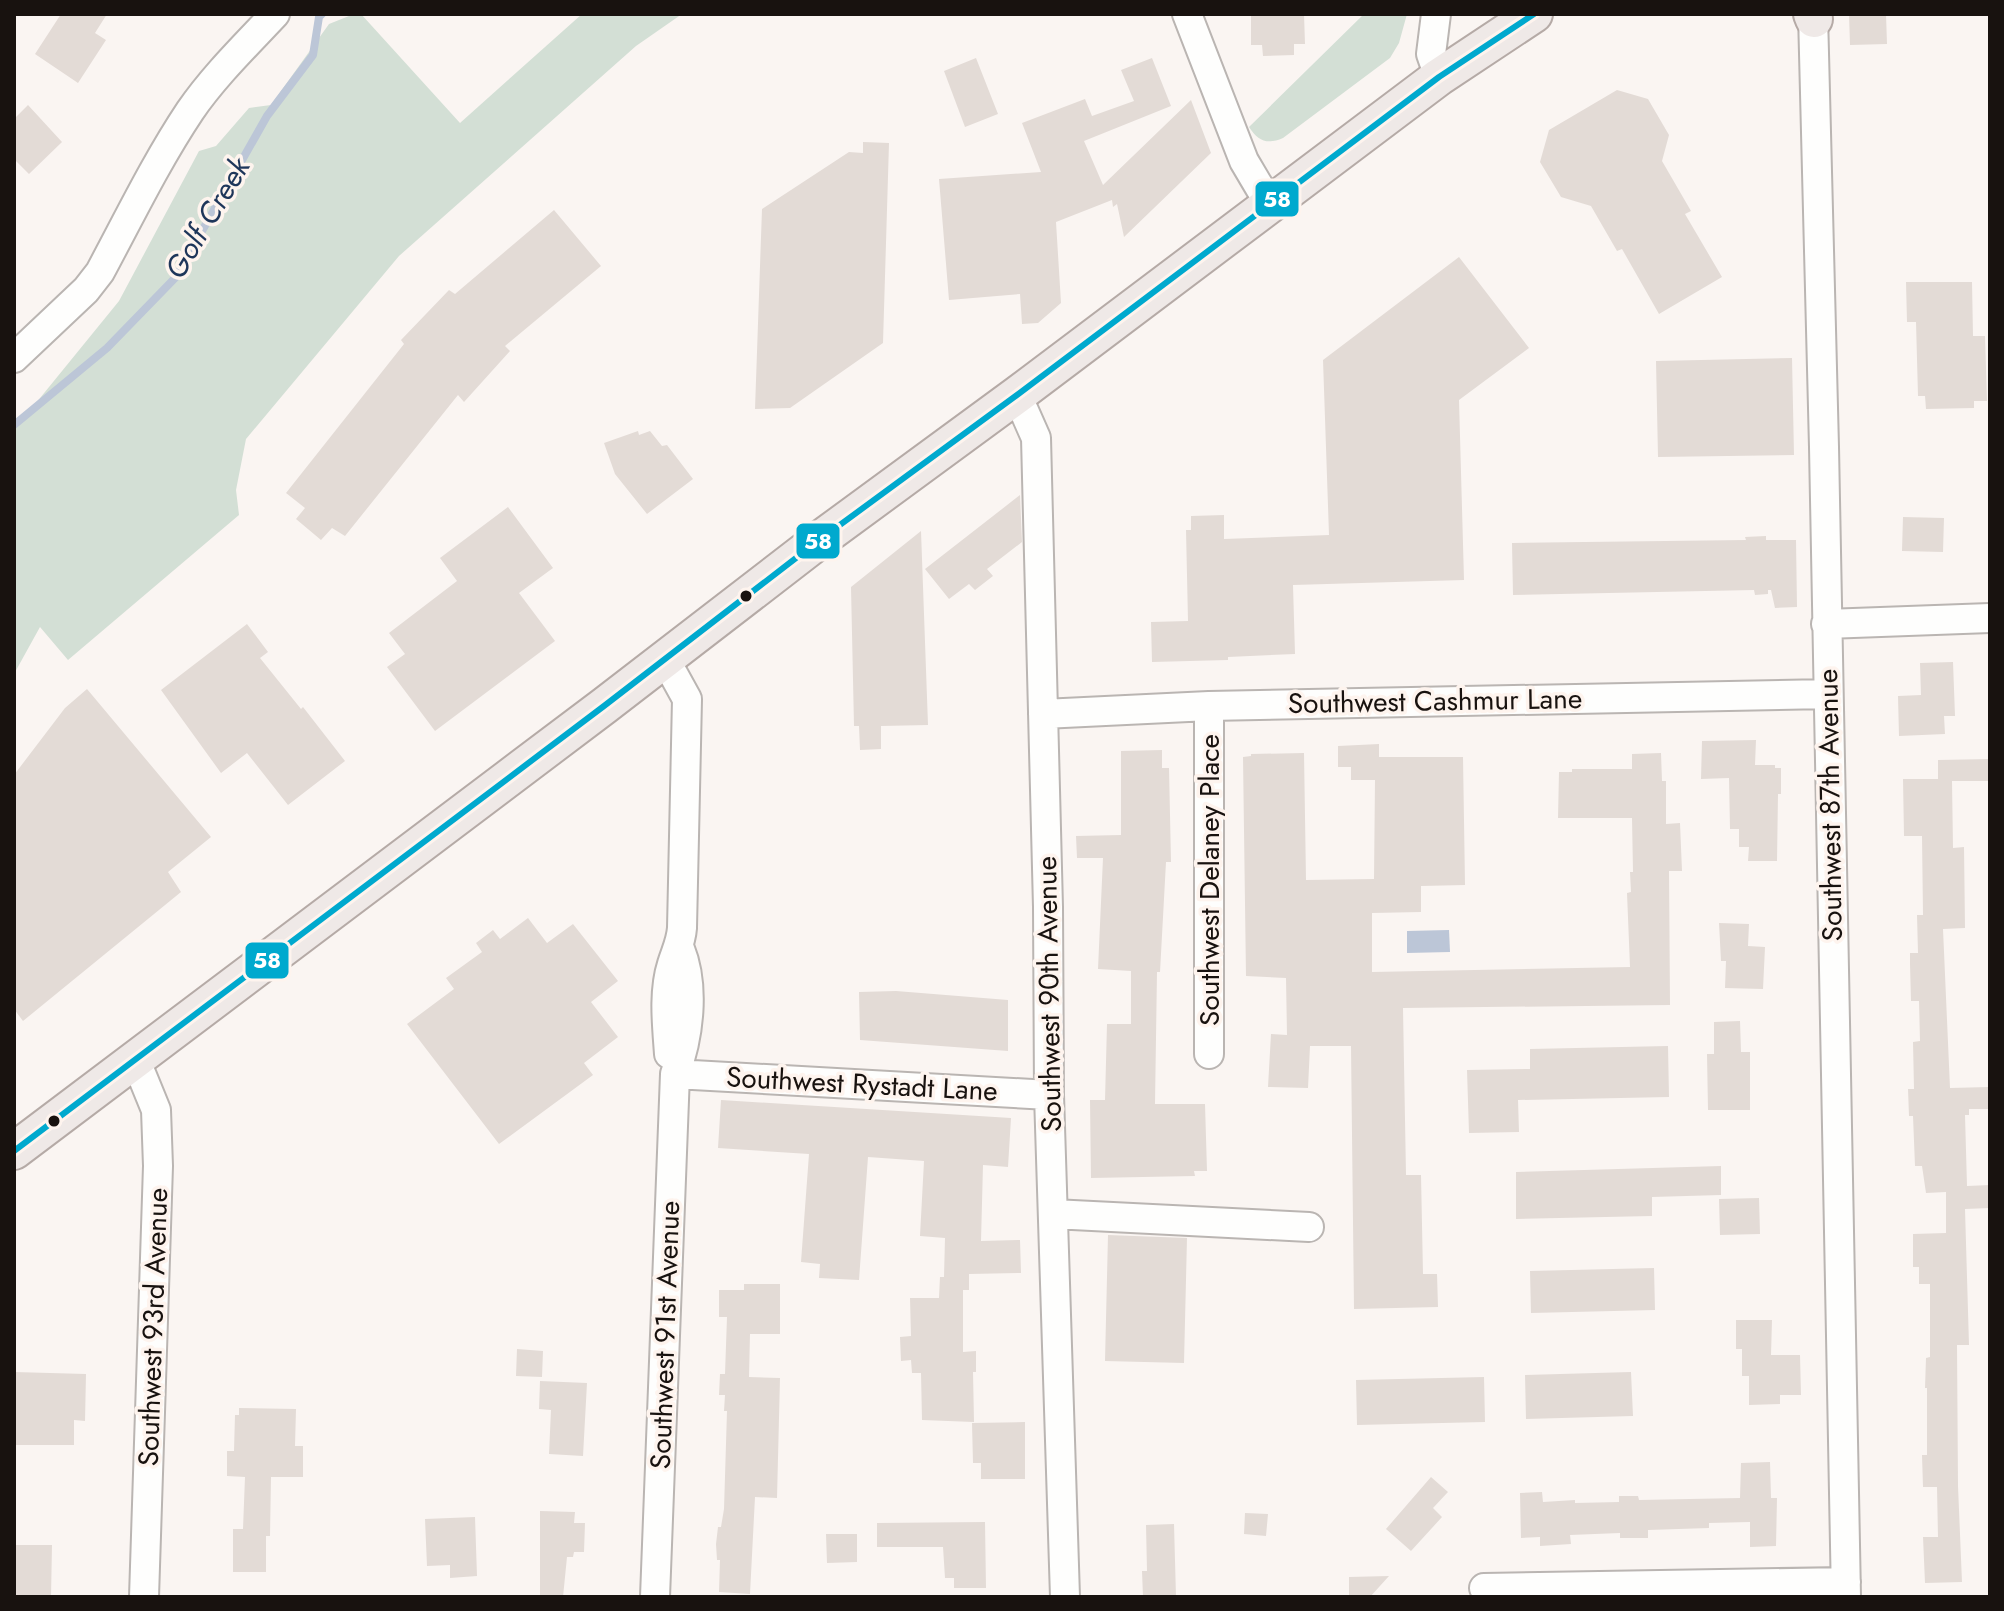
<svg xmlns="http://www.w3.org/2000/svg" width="2004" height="1611" font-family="Jost,sans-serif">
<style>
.green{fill:#d3dfd5}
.water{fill:#bcc6d7}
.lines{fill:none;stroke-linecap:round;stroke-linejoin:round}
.stream{stroke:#bcc6d7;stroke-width:8}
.building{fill:#e3dbd6}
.minor-casing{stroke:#bab5b2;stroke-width:32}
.major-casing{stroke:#b5aaa6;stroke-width:40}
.minor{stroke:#fefefd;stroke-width:28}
.major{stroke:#efe9e7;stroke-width:36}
.bus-1-casing{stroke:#fef4ee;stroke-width:12}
.bus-1{stroke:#00a9ce;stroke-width:6}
.bus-dot{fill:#18120f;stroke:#fef4ee;stroke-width:3}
.labels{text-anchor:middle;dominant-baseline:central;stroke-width:7;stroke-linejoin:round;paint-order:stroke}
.street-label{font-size:28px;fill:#18120f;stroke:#fef4ee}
.water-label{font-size:30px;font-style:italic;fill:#1e365a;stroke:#fef4ee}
.line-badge{stroke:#fef4ee;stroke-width:3}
.badge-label{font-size:22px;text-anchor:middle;font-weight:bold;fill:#fff}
</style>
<rect width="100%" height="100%" fill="#faf5f2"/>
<path class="green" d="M354 14H361L460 123 582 14H682L636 46 399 256 246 439 236 490 239 515 68 660 40 627 14 674V430L119 301 199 151 216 146 249 108 271 105 329 24Z
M1364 14H1407L1399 43 1390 58 1283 138C1267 145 1258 141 1249 127Z"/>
<path class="water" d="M1449 930 1450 952 1407 953V931Z"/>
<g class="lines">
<path class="stream" d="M14 425 107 348 176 277 267 116 313 55 319 17 322 14"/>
</g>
<path class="building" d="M61 14H107L95 33 106 40 78 83 35 54Z
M1251 14H1304L1305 44H1294V55L1263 56 1262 45H1251Z
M1849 14H1886L1887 44 1850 45Z
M976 58 998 114 965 127 944 71Z
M1152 58 1171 106 1084 141 1103 185 1191 100 1211 153 1124 237 1117 204 1113 207 1112 200 1056 222 1061 303 1038 323 1022 324 1020 294 949 300 939 179 1041 172 1022 123 1085 99 1092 116 1134 101 1121 70Z
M1617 90 1648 99 1669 135 1662 161 1691 211 1685 214 1722 277 1659 314 1622 249 1617 251 1591 206 1561 197 1540 162 1549 130Z
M28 105 62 142 29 174 14 159V119Z
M863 142 889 143 883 343 790 408 755 409 762 209 849 152 863 153Z
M554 210 601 266 505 346 510 351 464 402 458 395 345 536 332 528 321 540 296 519 305 508 286 493 404 344 401 340 449 290 455 294Z
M1459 257 1529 348 1459 400 1464 580 1293 585 1295 654 1228 657V660L1152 662 1151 622 1188 621 1186 530H1191V516L1224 515V539L1329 535 1323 360Z
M1906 282H1972L1973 336H1985L1987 401H1974V408L1926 409 1925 396H1918L1916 322H1907Z
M1792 358 1794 455 1658 457 1656 361Z
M638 431 639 435 650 431 662 446 667 445 693 479 647 514 615 474 604 443Z
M1020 495 1022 542 987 569 993 576 975 590 969 584 949 599 925 569Z
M508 507 553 568 519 593 555 641 435 731 387 667 405 654 389 633 457 581 440 558Z
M1903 517 1944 518 1943 552 1902 551Z
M921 531 928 725 881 726V749L860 750 859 726H854L851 587Z
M1766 536V540H1796L1797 607 1775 608 1771 590H1768V594L1755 595 1754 590 1513 595 1512 543 1746 540 1745 537Z
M247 624 268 652 260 658 301 709 303 707 345 761 288 805 247 753 221 773 161 690Z
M1953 662 1955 716H1944L1945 734 1899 736 1898 696 1921 695 1920 663Z
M87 689 211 837 168 872 181 892 23 1021 14 1009V775L65 708Z
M1756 740 1755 765H1775V768H1781V794H1778L1777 861H1748L1749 847H1739V829H1730L1729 778 1701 779 1702 741Z
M1379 744V757H1463L1465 885 1421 886V912L1372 913V972L1630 967 1627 893 1631 892 1630 872H1633L1632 818H1558L1559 772H1572V769H1632V754L1661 753 1662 781H1666V824L1680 823 1682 871H1669L1670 1005 1403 1008 1406 1175H1421L1423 1274H1437L1438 1307 1354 1309 1351 1046H1310L1308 1088 1268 1087 1271 1034 1287 1035 1286 978 1246 976 1243 757 1251 756V754L1304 753 1306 880 1374 879 1375 780H1351V767H1338V746Z
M1162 750V768H1169L1171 862H1166L1160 972H1157L1155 1104H1205L1207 1171H1194L1195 1176 1091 1178 1090 1100H1105L1107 1024H1131V971L1098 969 1103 858H1077L1076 836 1121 835V751Z
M1990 759V781H1952L1953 848 1964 847 1965 928 1943 929 1950 1088 1989 1087 1990 1109H1969V1115H1965L1967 1186 1990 1185V1208L1965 1209 1969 1345H1957L1958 1486 1962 1582 1925 1583 1923 1537H1938L1937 1487H1923L1922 1455H1927V1388H1925L1926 1358 1930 1357V1284H1919V1267H1913V1234L1946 1233V1192L1926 1193 1922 1166H1915L1913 1116H1909L1908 1089H1914L1913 1042 1920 1041 1919 1001H1911L1910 964V953H1918L1917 915H1923L1922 836H1904L1903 779H1938V760Z
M528 918 547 943 573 924 618 981 591 1002 618 1037 584 1063 593 1075 499 1144 407 1024 454 989 446 978 482 952 476 943 493 930 500 939Z
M1719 923 1749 924 1748 946 1765 947 1763 989 1725 988 1726 961H1721Z
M896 991 1008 1000V1051L860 1040 859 992Z
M1740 1021 1741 1052H1750V1110H1708L1707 1054H1714V1022Z
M1668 1046 1669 1097 1518 1100 1519 1132 1469 1133 1467 1070 1530 1069V1049Z
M721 1100 1011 1118 1008 1167 983 1165 981 1241 1020 1240 1021 1273 969 1274V1290H963V1352L976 1351V1372H973L974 1422 922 1420 921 1373H912L911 1360 901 1361 900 1337 911 1336 910 1298H939L940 1277H944L945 1238 920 1236 924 1161 868 1157 859 1280 819 1278 820 1264 801 1262 809 1154 718 1148Z
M1721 1166V1195L1652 1197V1216L1516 1219V1172Z
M1759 1198 1760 1234 1720 1235 1719 1199Z
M1108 1235 1187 1238 1184 1363 1105 1361Z
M1654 1268 1655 1310 1531 1313 1530 1271Z
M744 1284H780V1334H750L749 1377 780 1378 777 1498 755 1497 750 1594 719 1592 720 1560H717L716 1544 718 1527H721L724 1509 727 1411H724L725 1395H719L720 1374H725L727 1317H719V1290H744Z
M1736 1320H1772L1771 1355H1800L1801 1395H1780V1404L1749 1405V1376H1742V1349H1736Z
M517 1349 543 1351 542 1377 516 1376Z
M14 1372 86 1374 85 1421 74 1420V1445H14Z
M1631 1372 1633 1416 1526 1419 1525 1375Z
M1484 1377 1485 1422 1357 1425 1356 1380Z
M540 1381 587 1383 583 1456 549 1454 551 1410 539 1409Z
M239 1408 296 1409 295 1446H303V1477H271L270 1536H266V1572H233V1529H243L245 1477 227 1476V1451H234L235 1415H239Z
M1025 1422V1479H981V1463H973L972 1423Z
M1770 1462 1771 1498H1777L1776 1546 1750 1547V1522L1709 1523V1528L1648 1530V1538H1620V1533L1570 1535 1571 1544 1540 1546V1537L1521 1538 1520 1493 1542 1492 1543 1502 1575 1500V1503L1619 1502V1496H1638L1639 1500 1740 1498 1741 1463Z
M1431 1477 1448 1492 1433 1508 1442 1517 1411 1551 1386 1529Z
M540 1511 575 1512 574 1523H585L584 1552H574L573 1557H567L563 1597H540Z
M1245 1513 1268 1514 1266 1536 1244 1534Z
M475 1517 477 1576 450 1578V1565L427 1566 425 1519Z
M985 1522 986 1588H954V1578H945L943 1547H877V1523Z
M1174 1524 1176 1597H1143L1142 1571H1147L1146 1525Z
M826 1534H857V1562L827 1563Z
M14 1545H52L51 1597H14Z
M1389 1576 1370 1597H1349V1577Z"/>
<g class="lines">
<g class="minor-casing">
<path id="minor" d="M1187 14 1244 161 1270 205
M1436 14 1431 54 1439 77
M1813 14 1824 447 1846 1597
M14 358 86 290 100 272C129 218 156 162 190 111 214 76 246 45 275 14
M1017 395 1036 438 1048 907 1049 1095 1065 1597
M1826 624 1990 618
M665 659 687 699 682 928C681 942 676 951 672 964 663 992 667 1025 669 1054
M1209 706V1054
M1043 714 1209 706 1828 694
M136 1061 156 1110 158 1166 144 1597
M675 1074 1049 1095
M1053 1214 1309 1227
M1484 1588 1846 1582
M655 1597 675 1074C689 1037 695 986 680 949"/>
</g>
<g class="major-casing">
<path id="major" d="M1812 14 1814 19
M14 1151 604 706 818 541 1017 395 1439 77 1534 14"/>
</g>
<use href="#minor" class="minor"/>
<use href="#major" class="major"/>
<g class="bus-1-casing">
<path id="bus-1" d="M14 1151 604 706 818 541 1017 395 1439 77 1534 14"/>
</g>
<use href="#bus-1" class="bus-1"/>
</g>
<g class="bus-dot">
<circle cx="746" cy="596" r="7"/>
<circle cx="54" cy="1121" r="7"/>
</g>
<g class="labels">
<g class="street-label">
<text transform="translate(1435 701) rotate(-1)">Southwest Cashmur Lane</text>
<text transform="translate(1830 805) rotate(-91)">Southwest 87th Avenue</text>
<text transform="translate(1209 880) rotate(-90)">Southwest Delaney Place</text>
<text transform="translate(1049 994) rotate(-91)">Southwest 90th Avenue</text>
<text transform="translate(862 1084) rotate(3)">Southwest Rystadt Lane</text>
<text transform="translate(153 1327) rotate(-88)">Southwest 93rd Avenue</text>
<text transform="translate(665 1335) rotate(-88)">Southwest 91st Avenue</text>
</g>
<g class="water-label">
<text transform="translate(207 218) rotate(-59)">Golf Creek</text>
</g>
</g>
<g class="line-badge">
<rect x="1254" y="180" width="46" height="38" rx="8" fill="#00a9ce"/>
<rect x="795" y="522" width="46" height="38" rx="8" fill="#00a9ce"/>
<rect x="244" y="941" width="46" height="39" rx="8" fill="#00a9ce"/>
</g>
<g class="badge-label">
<text x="1277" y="207">58</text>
<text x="818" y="549">58</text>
<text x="267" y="968">58</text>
</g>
<rect width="2004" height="1611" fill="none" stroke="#18120f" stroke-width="32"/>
</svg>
